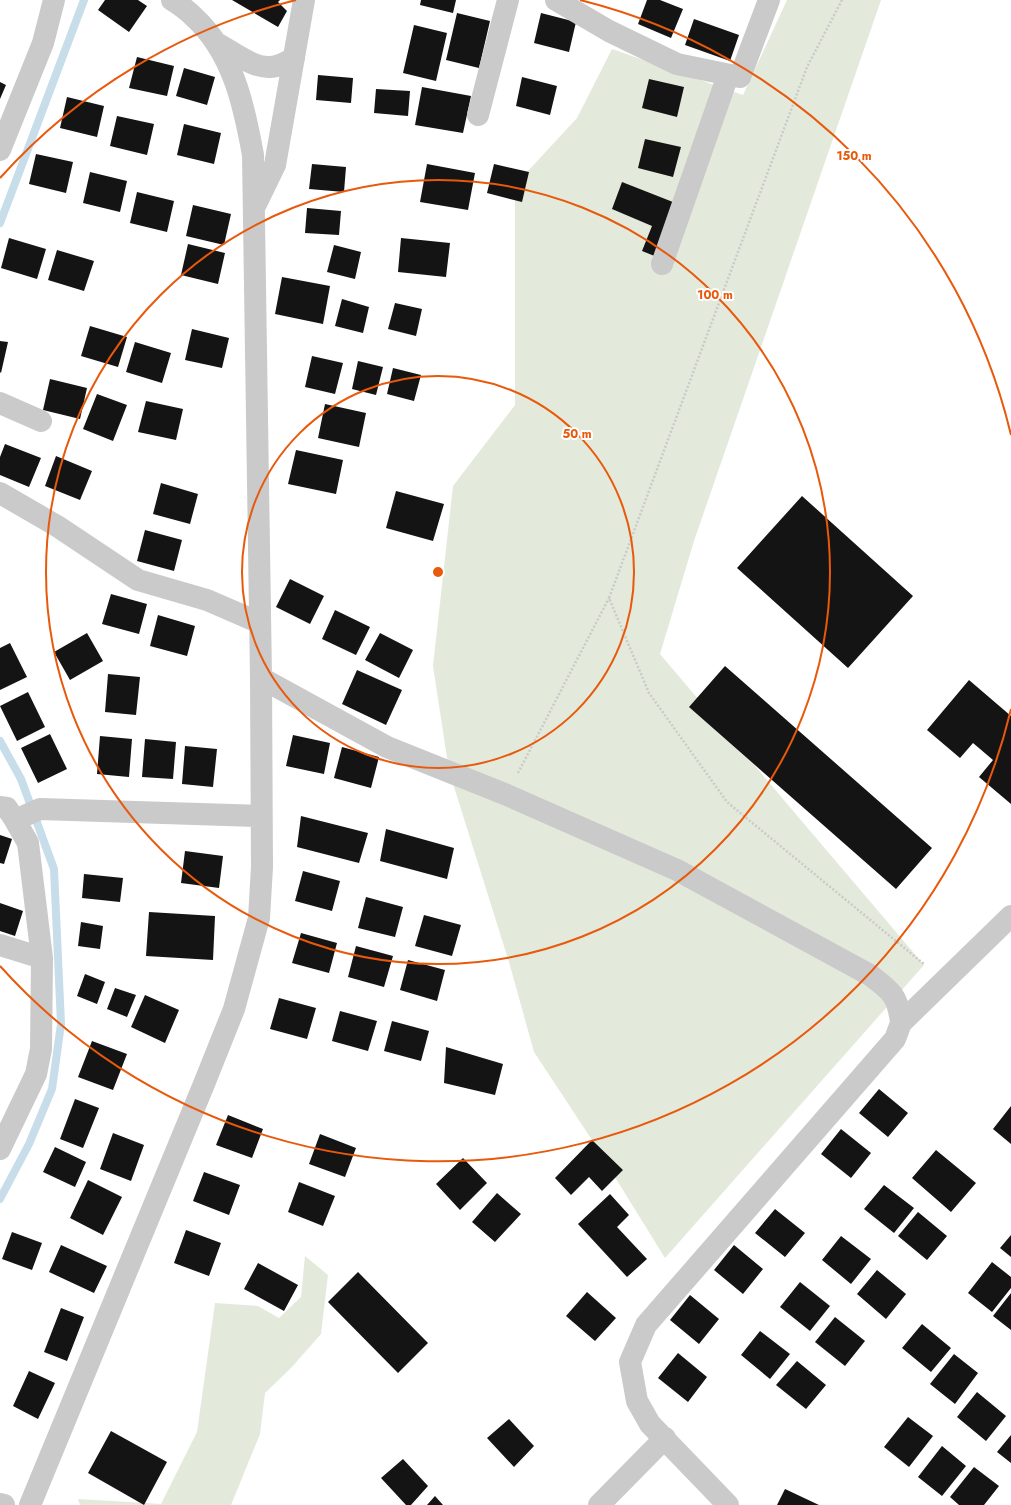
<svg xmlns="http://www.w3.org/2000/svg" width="1011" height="1505" font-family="Jost,sans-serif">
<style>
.green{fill:#e3eadb}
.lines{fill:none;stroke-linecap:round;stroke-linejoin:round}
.stream{stroke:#c7dde9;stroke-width:8}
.building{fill:#141414}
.path{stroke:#cacaca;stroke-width:2.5;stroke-dasharray:2 2;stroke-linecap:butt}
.minor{stroke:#cacaca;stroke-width:22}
.ring{fill:none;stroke:#e8590c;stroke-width:2}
.centre{fill:#e8590c;stroke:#fff;stroke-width:2}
.ring-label{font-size:12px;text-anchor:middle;font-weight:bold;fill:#e8590c;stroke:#fff;stroke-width:4;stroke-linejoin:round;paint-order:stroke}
</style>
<rect width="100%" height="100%" fill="#fff"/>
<path class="green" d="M787 0H881L694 541 660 654 924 965 665 1258 592 1140 534 1052 509 962 449 771 433 666 453 486 515 405V185L577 118 612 49 743 95Z
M305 1256 328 1275 321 1334 291 1368 265 1393 260 1434 231 1505H80L78 1499 161 1504 197 1432 215 1303 258 1306 279 1318 301 1297Z"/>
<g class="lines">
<path class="stream" d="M0 223 84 0
M0 741 21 779 54 869 61 1024 52 1089 29 1144 0 1199"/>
</g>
<path class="building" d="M105 0H138L147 6 129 32 98 10Z
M232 0H280L278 2 287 11 278 27Z
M421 0H456L453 13 420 5Z
M647 0H660L683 9 671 38 638 24Z
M457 13 490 21 479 68 446 60Z
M541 13 576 22 569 52 534 43Z
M694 19 739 35 730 61 685 45Z
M414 25 447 33 436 81 403 73Z
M137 57 174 66 167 96 129 88Z
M184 68 215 77 207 105 176 96Z
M318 75 353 78 351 103 316 100Z
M522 77 557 86 550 115 516 106Z
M649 79 684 87 677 117 642 108Z
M0 82 6 85 0 99Z
M422 87 471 96 463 133 415 125Z
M376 89 410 91 408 116 374 113Z
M67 97 104 106 97 137 60 128Z
M117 116 154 124 147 155 110 146Z
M184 124 221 133 214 164 177 155Z
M645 139 681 147 673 177 638 168Z
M36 154 73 162 66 193 29 184Z
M312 164 346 167 344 192 309 189Z
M427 164 475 173 468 210 420 202Z
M494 164 529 172 522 202 487 193Z
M90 172 127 181 120 212 83 203Z
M622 182 678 204 657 257 642 251 652 226 612 209Z
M137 192 174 201 167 232 130 223Z
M193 205 231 214 224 245 186 236Z
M307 208 341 211 339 235 305 233Z
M9 238 46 249 37 279 1 268Z
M401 238 450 243 446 277 398 272Z
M188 244 225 253 218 284 181 275Z
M334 245 361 252 355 279 327 272Z
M57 250 94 261 84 291 48 280Z
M282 277 330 286 323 324 275 314Z
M342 299 369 307 363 333 335 326Z
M395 303 422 309 416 336 388 329Z
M90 326 127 337 118 367 81 356Z
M192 329 229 338 222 368 185 360Z
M0 341 8 342 1 373 0 372Z
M135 342 171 353 162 383 126 372Z
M312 356 343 363 335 394 305 387Z
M358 361 383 367 376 395 352 389Z
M393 368 421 375 414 401 387 394Z
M50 379 87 388 80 419 43 410Z
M97 394 127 405 113 441 83 429Z
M146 401 183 409 176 440 138 432Z
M325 404 366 413 359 447 318 438Z
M5 444 41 458 29 487 0 475V457Z
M296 450 343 460 336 494 288 484Z
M56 456 92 471 80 500 45 486Z
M161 483 198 494 190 524 153 514Z
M396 491 444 504 433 541 386 528Z
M802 496 913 596 848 668 737 568Z
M145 530 182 540 174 571 137 561Z
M290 579 324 596 310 624 276 607Z
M111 594 147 604 139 634 102 624Z
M335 610 370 627 356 655 322 639Z
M158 615 195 626 187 656 150 646Z
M87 633 103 661 70 680 54 652Z
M380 633 413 650 399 678 365 660Z
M10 643 27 677 0 690V648Z
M725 666 932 848 896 889 689 707Z
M357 670 402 690 386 725 342 704Z
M108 674 140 677 136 715 105 712Z
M969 680 1011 716V804L979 777 993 760 973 743 960 758 927 730Z
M28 692 45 727 17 741 0 706Z
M50 734 67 769 38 783 21 748Z
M293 735 330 743 324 774 286 766Z
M100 736 132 739 129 777 97 774Z
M145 739 176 742 173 779 142 777Z
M185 746 217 749 213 787 182 784Z
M342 747 379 757 371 788 334 778Z
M301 816 368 833 359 863 297 847Z
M386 829 454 848 447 879 380 861Z
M0 835 12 839 4 864 0 863Z
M185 851 223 856 219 888 181 883Z
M303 871 340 881 332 911 295 901Z
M84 874 123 878 120 902 82 898Z
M366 897 403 907 395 937 358 928Z
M0 903 23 911 15 936 0 931Z
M149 912 215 916 213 960 146 956Z
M424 915 461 925 452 956 415 946Z
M81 922 103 926 100 949 78 946Z
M301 933 337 943 329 973 292 963Z
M356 946 393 956 384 987 348 977Z
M408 960 445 970 437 1001 400 990Z
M85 974 105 982 97 1004 77 996Z
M115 988 136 995 127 1017 107 1009Z
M145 995 179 1010 165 1043 131 1027Z
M279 998 316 1008 307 1039 270 1029Z
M340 1011 377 1021 368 1051 332 1041Z
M392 1021 429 1031 421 1061 384 1051Z
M92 1041 127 1054 113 1090 78 1077Z
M446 1047 503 1064 495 1095 444 1083Z
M879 1089 908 1113 888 1137 859 1113Z
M75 1099 99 1108 83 1148 60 1139Z
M1011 1106V1144L993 1129Z
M228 1115 263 1129 252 1158 216 1145Z
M841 1129 871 1153 851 1178 821 1154Z
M113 1133 144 1145 131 1181 100 1169Z
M320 1134 356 1148 345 1177 309 1164Z
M592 1140 623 1170 602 1191 589 1177 571 1195 555 1178Z
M55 1147 86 1162 75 1187 43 1172Z
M936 1150 976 1183 951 1212 912 1178Z
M463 1158 487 1183 460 1210 436 1184Z
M204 1172 240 1185 229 1215 193 1201Z
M88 1180 122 1197 103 1235 70 1218Z
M299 1182 335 1196 323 1226 288 1212Z
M884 1185 914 1208 894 1233 864 1209Z
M497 1193 521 1214 495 1242 472 1222Z
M610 1194 629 1215 617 1227 647 1259 627 1277 578 1224Z
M775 1209 805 1233 785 1257 755 1233Z
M918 1212 947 1236 927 1260 898 1236Z
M186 1230 221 1243 209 1276 174 1263Z
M12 1232 42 1243 32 1270 2 1259Z
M1011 1235V1257L1000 1248Z
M841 1236 871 1259 851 1284 822 1260Z
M61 1245 107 1266 94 1293 49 1272Z
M734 1245 763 1269 743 1294 714 1270Z
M992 1262 1011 1277V1288L992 1312 968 1293Z
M258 1263 298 1285 284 1311 244 1289Z
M877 1270 906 1294 886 1319 857 1294Z
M358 1272 428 1343 398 1373 328 1302Z
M800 1282 830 1306 810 1331 780 1307Z
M587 1292 616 1318 595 1341 566 1316Z
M1011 1293V1330L993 1316Z
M690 1295 719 1319 699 1344 670 1320Z
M61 1308 84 1317 67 1361 44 1352Z
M835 1317 865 1341 845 1366 815 1342Z
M922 1324 951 1348 931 1372 902 1348Z
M760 1331 790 1354 770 1379 741 1355Z
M678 1353 707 1377 688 1402 658 1378Z
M954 1354 978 1373 955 1404 930 1384Z
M797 1361 826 1385 806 1409 776 1385Z
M29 1371 55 1383 38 1419 13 1406Z
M977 1392 1006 1416 986 1441 957 1417Z
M908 1417 933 1436 909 1467 884 1447Z
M509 1419 534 1446 514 1467 487 1438Z
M111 1431 167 1462 144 1505 88 1473Z
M1011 1435V1463L997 1452Z
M942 1446 966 1466 942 1496 918 1477Z
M403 1459 428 1486 411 1505H406L381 1478Z
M974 1467 999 1486 984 1505H959L950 1497Z
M785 1489 819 1505H777Z
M435 1496 443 1505H427Z"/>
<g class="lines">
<path class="path" d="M842 0 807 67 609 598 649 693 727 802 925 965
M518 773 609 598"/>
<path class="minor" d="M556 0 609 31 677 64 740 77 769 0
M218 44C233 52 253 68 270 67 279 67 287 62 294 58
M478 115 508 0
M0 150 43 43 54 0
M256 204 275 165 304 0
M662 264 728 75
M0 403 41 421
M0 493 57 526 138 580 207 600 260 623
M261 678 387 747 507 795 677 870 870 975C891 991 898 995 901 1023
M0 807 7 808 15 820 40 809 260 816
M0 945 42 958
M0 1149 36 1074 41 1049 42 958 28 843 15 820
M0 1504 4 1505
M30 1505 204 1084 234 1009 259 918 262 867 261 678 253 155C244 105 233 53 194 17 188 11 180 5 172 0
M599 1505 665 1438
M728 1505 650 1424 637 1401 630 1362 646 1325 895 1039 901 1023 1011 916"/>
</g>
<g class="ring">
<circle cx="438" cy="572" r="196"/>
<circle cx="438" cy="572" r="392"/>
<path d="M1011 709A589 589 0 0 1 0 966M0 178A589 589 0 0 1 296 0M580 0A589 589 0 0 1 1011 435"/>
</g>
<circle cx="438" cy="572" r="6" class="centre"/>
<g class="ring-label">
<text x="854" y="160">150 m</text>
<text x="715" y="299">100 m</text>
<text x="577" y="438">50 m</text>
</g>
</svg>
